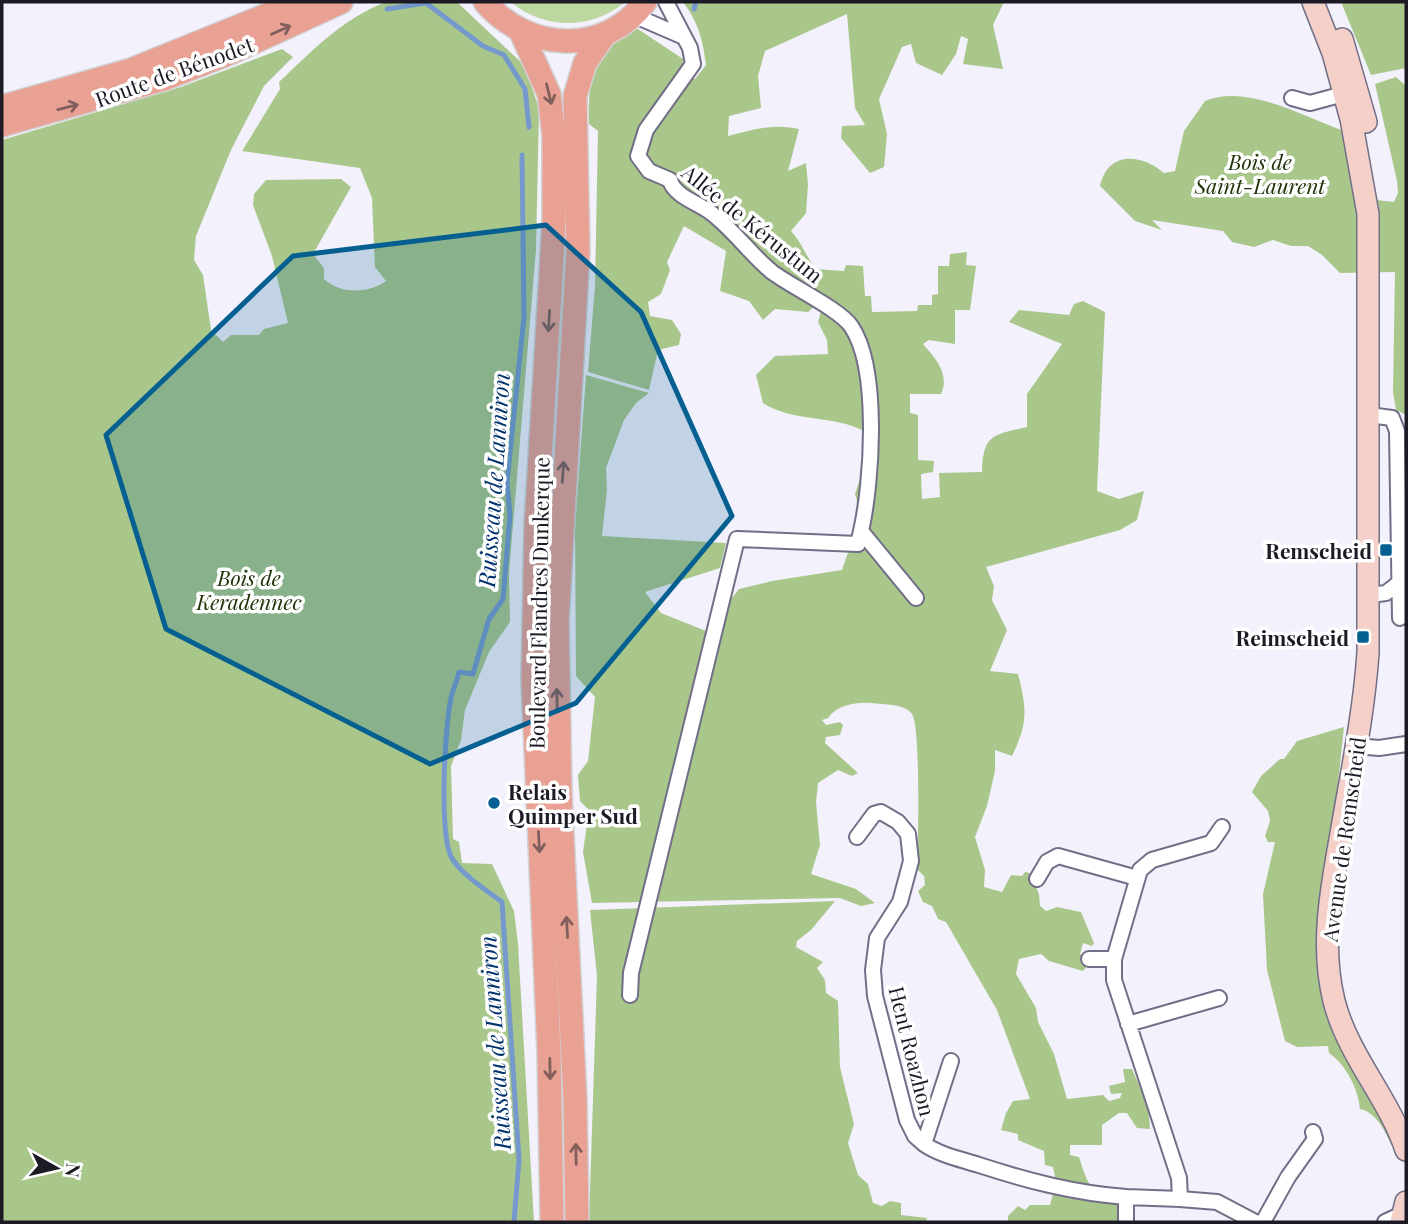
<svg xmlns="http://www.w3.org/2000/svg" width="1408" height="1224" font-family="'Playfair Display',serif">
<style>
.green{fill:#bcd8a0}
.forest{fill:#aac78b}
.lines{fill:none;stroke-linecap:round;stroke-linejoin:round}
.stream{stroke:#7599cc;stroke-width:5}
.street-casing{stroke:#716f87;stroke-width:18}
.secondary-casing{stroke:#716f87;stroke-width:24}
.primary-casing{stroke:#d2d1d3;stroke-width:26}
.street{stroke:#fff;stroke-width:14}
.secondary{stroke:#f4d0c9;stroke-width:21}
.primary{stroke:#e9a194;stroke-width:23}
.oneway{stroke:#825e5c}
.marked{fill:#056091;fill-opacity:0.2;stroke:#056091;stroke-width:5;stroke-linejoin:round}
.poi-dot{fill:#056091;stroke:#fff;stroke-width:2.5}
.labels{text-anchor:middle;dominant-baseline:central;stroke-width:7;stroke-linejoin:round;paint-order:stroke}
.street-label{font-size:21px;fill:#1c1b25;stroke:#fff}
.park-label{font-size:21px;font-style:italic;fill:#203206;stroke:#fff}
.poi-label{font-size:21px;font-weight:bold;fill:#1c1b25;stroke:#fff;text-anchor:end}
.water-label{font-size:23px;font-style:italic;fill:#00326e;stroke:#fff}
</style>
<rect width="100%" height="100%" fill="#f2f1fc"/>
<path class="green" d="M511 2H625C592 30 544 30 511 2Z"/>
<path class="forest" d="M386 2H457L525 66 539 109 536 249 509 573 510 622 489 652 465 710 461 740 451 766 453 839 459 842 462 863 492 864 514 911 518 944 534 1222H2V140L181 87 282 49 293 57 264 86 231 150 196 236 194 260 203 275 211 330 223 342 231 335H259L264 329 288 323 272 256 253 205 254 194 266 180 341 179 351 187 313 254 324 268V279C340 294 368 294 386 281L375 267 372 198 360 168 242 151 280 89 279 82C312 51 343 18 386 2Z
M683 2H1004L993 25 1003 69 963 64 968 39 961 36 956 54 942 75 916 63 911 44 902 47 879 99 887 134 884 167 870 173 841 138 842 126 865 125 855 108 847 14 765 51 758 76 761 108 729 116 728 136C754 130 772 123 799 129L788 171 806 163 808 185 806 213 791 231C804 246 805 255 816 269L844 271 846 265 863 266 865 296H871L872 312 917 311 918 305H932V295L938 294V266H949L950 254 967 252 966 265 976 266 970 310H955V344L929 340 923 344C936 359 950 374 941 394H910V413L918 415V460L934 461 933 472 921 474 922 499 940 497 939 473 982 472C983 434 993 435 1027 427V394L1062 344 1009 322 1019 310 1069 315 1074 304 1083 301 1105 312 1097 491 1119 499 1144 491 1137 520 1120 530 986 567 994 586 992 600 1007 630 990 671 1018 674C1027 709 1028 723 1012 756L995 750V771L987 806 975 837 985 870 984 887 1002 892 1011 875 1022 876 1025 872 1030 873 1039 894 1040 906 1046 911 1057 907 1081 912 1094 943 1092 946 1083 943 1080 954 1085 955 1088 965 1083 971 1049 961 1041 954 1019 959 1016 974 1036 1008 1038 1022 1054 1054 1067 1099 1103 1095 1109 1101 1120 1098 1122 1093 1111 1094 1109 1086 1125 1082 1123 1069H1132L1148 1105 1150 1129 1137 1128 1127 1113H1119L1102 1125V1145H1070V1155L1079 1157C1088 1185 1090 1194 1120 1203L1123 1222H1008V1216L1018 1206 1025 1210 1030 1205H1050L1056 1182 1053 1167 1045 1165 1044 1151 1018 1140V1134L1001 1130 1006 1113 1013 1101 1030 1099 997 1010 946 922 938 919 932 906 923 902 918 891 925 885 924 876 917 869C918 847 921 728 912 714 904 703 884 705 871 703 856 702 837 705 828 718L822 720 826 725 840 722 843 725 840 735 826 737 825 743 858 773 852 776 838 770 818 783 816 802 820 845 811 874 856 889 875 903 861 906 840 898 592 903 583 852 589 810 580 801 578 775 588 761 595 697 576 676 575 527 586 375 649 393 636 403 624 420 606 468 607 490 602 536 726 543 720 568 645 592 661 613 706 631 739 589 772 581 842 570 861 515 855 494 866 460V432C833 414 794 423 763 403L756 375 775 356 828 354 827 340 818 322 821 311 815 306 808 312 775 309 763 320 749 301 720 291 726 251 684 226 667 262 670 270 661 294 648 302 650 316 672 320 681 334 679 345 658 350 649 390 588 372 595 286 598 131 589 124C588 80 591 49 635 27L683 59V73L695 79 706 65C703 40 698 22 683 2Z
M1341 2H1406V68L1371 75Z
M1396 77 1406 86V415L1396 410 1393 392 1395 272 1340 273 1322 255 1308 246H1291L1273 240 1254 247 1232 242 1223 231 1152 220 1162 230 1135 221 1100 186C1108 150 1142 154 1164 173L1175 171 1184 131 1205 101C1247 83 1306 118 1347 132L1360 198 1394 202 1398 193 1397 181 1375 84Z
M1344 727 1327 885 1319 899 1323 908 1324 964 1399 1142 1392 1146C1385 1131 1376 1112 1360 1109 1358 1088 1346 1065 1329 1053L1328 1046 1297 1047 1285 1041 1267 970 1263 894 1275 842H1268L1265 836 1270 821 1268 811 1252 792 1261 776 1280 759H1284L1297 741Z
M835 901 811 930 797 941 796 947 823 962 817 968 825 980 826 993 838 1001 840 1067 854 1124 848 1143 858 1175 868 1184 873 1203 882 1206 890 1201 901 1203V1215L927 1218 926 1222H589L597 976 590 910Z"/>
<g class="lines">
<path class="stream" d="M387 9 426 3 483 46 504 55 525 89 529 127
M694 9 696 2
M514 1222 519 1160 502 902C485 889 465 877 453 860 438 839 445 725 451 698 453 689 457 681 459 672L473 674 489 619 503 599 510 515 507 482 524 317 522 155"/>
<g class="street-casing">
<path id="street" d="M666 2 690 48 693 64 646 130 638 156 649 171 670 180C674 196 698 203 710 212 733 229 750 254 772 272 792 287 839 309 851 326 880 368 872 483 861 531L916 598
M633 15 684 37
M1292 98 1310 103 1351 92
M1369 415 1392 418 1397 431 1400 618
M1370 595 1386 593 1400 582
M1356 746 1379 748 1406 744
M1222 827 1211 843 1152 860 1140 870 1114 959V980L1179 1178 1180 1199 1217 1202 1255 1222
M857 837 874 814 881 812 898 822 908 834 911 861 900 902 877 938 873 970 875 996 907 1120 915 1136 924 1144
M1037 879 1047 862 1058 856 1137 878
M1089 959H1114
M630 995 631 973 737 539 858 544 861 531
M1128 1024 1219 998
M951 1061 924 1144C940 1155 960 1159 979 1165 1028 1181 1074 1193 1126 1197
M1126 1222V1197L1180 1199
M1263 1222 1288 1177 1315 1139 1313 1132
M1385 1222 1402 1214"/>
</g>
<g class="secondary-casing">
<path id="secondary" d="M1313 2 1333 53 1351 119 1368 214V653C1364 710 1353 765 1343 822 1333 881 1319 941 1334 1001 1348 1056 1389 1098 1406 1150
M1342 39 1366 122
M1401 1222 1406 1202"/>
</g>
<g class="primary-casing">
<path id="primary" d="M485 2C527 51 604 57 645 2
M521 32 549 94 554 137V222L536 525 533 680 549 1052 552 1222
M2 107 131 70 299 2
M2 125 164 79 230 53 341 2
M577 1222 575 1099 560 793 557 621 578 251 575 96 585 63 605 34"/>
</g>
<use href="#street" class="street"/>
<use href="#secondary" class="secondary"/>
<use href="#primary" class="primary"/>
</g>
<defs><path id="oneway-shaft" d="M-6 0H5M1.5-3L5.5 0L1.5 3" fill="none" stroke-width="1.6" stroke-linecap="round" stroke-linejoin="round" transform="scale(1.75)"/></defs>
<g class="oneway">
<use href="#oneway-shaft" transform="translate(281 30) rotate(-24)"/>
<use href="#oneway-shaft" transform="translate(549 94) rotate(76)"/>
<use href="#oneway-shaft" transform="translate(68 107) rotate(-14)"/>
<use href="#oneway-shaft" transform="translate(549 321) rotate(93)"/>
<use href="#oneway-shaft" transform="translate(563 472) rotate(-86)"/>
<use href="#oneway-shaft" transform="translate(557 699) rotate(-91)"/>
<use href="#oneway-shaft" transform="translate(539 842) rotate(87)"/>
<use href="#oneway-shaft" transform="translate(567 927) rotate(-93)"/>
<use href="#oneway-shaft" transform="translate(550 1069) rotate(89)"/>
<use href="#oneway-shaft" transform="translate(576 1154) rotate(-91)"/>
</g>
<path class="marked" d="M546 225 641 312 732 516 576 703 430 764 166 629 106 435 293 256Z"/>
<g class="poi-dot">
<rect x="1379" y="543" width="14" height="14" rx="3.5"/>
<rect x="1356" y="630" width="14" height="14" rx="3.5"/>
<circle cx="494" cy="803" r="7"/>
</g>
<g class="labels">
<g class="street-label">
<text transform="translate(174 71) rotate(-20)">Route de Bénodet</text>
<text transform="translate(753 223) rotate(39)">Allée de Kérustum</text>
<text transform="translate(538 603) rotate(-89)">Boulevard Flandres Dunkerque</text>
<text transform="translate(1343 839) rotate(-82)">Avenue de Remscheid</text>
<text transform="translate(913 1051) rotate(76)">Hent Roazhon</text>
</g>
<g class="park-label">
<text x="1260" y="161">Bois de<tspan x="1260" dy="24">Saint-Laurent</tspan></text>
<text x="249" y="577">Bois de<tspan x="249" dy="24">Keradennec</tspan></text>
</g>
<g class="poi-label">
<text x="1372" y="550">Remscheid</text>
<text x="1349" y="637">Reimscheid</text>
<text x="508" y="791" text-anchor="start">Relais<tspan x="508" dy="24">Quimper Sud</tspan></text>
</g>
<g class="water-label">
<text transform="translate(493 480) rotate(-86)">Ruisseau de Lanniron</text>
<text transform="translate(494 1043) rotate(-94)">Ruisseau de Lanniron</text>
</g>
</g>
<rect width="1408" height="1224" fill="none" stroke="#1c1b25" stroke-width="7"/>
<g transform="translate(56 1168) rotate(98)" stroke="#ffffff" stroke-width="5" paint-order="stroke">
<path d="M0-5L12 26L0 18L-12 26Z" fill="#1c1b25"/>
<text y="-10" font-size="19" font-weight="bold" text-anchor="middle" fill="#1c1b25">N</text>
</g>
</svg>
